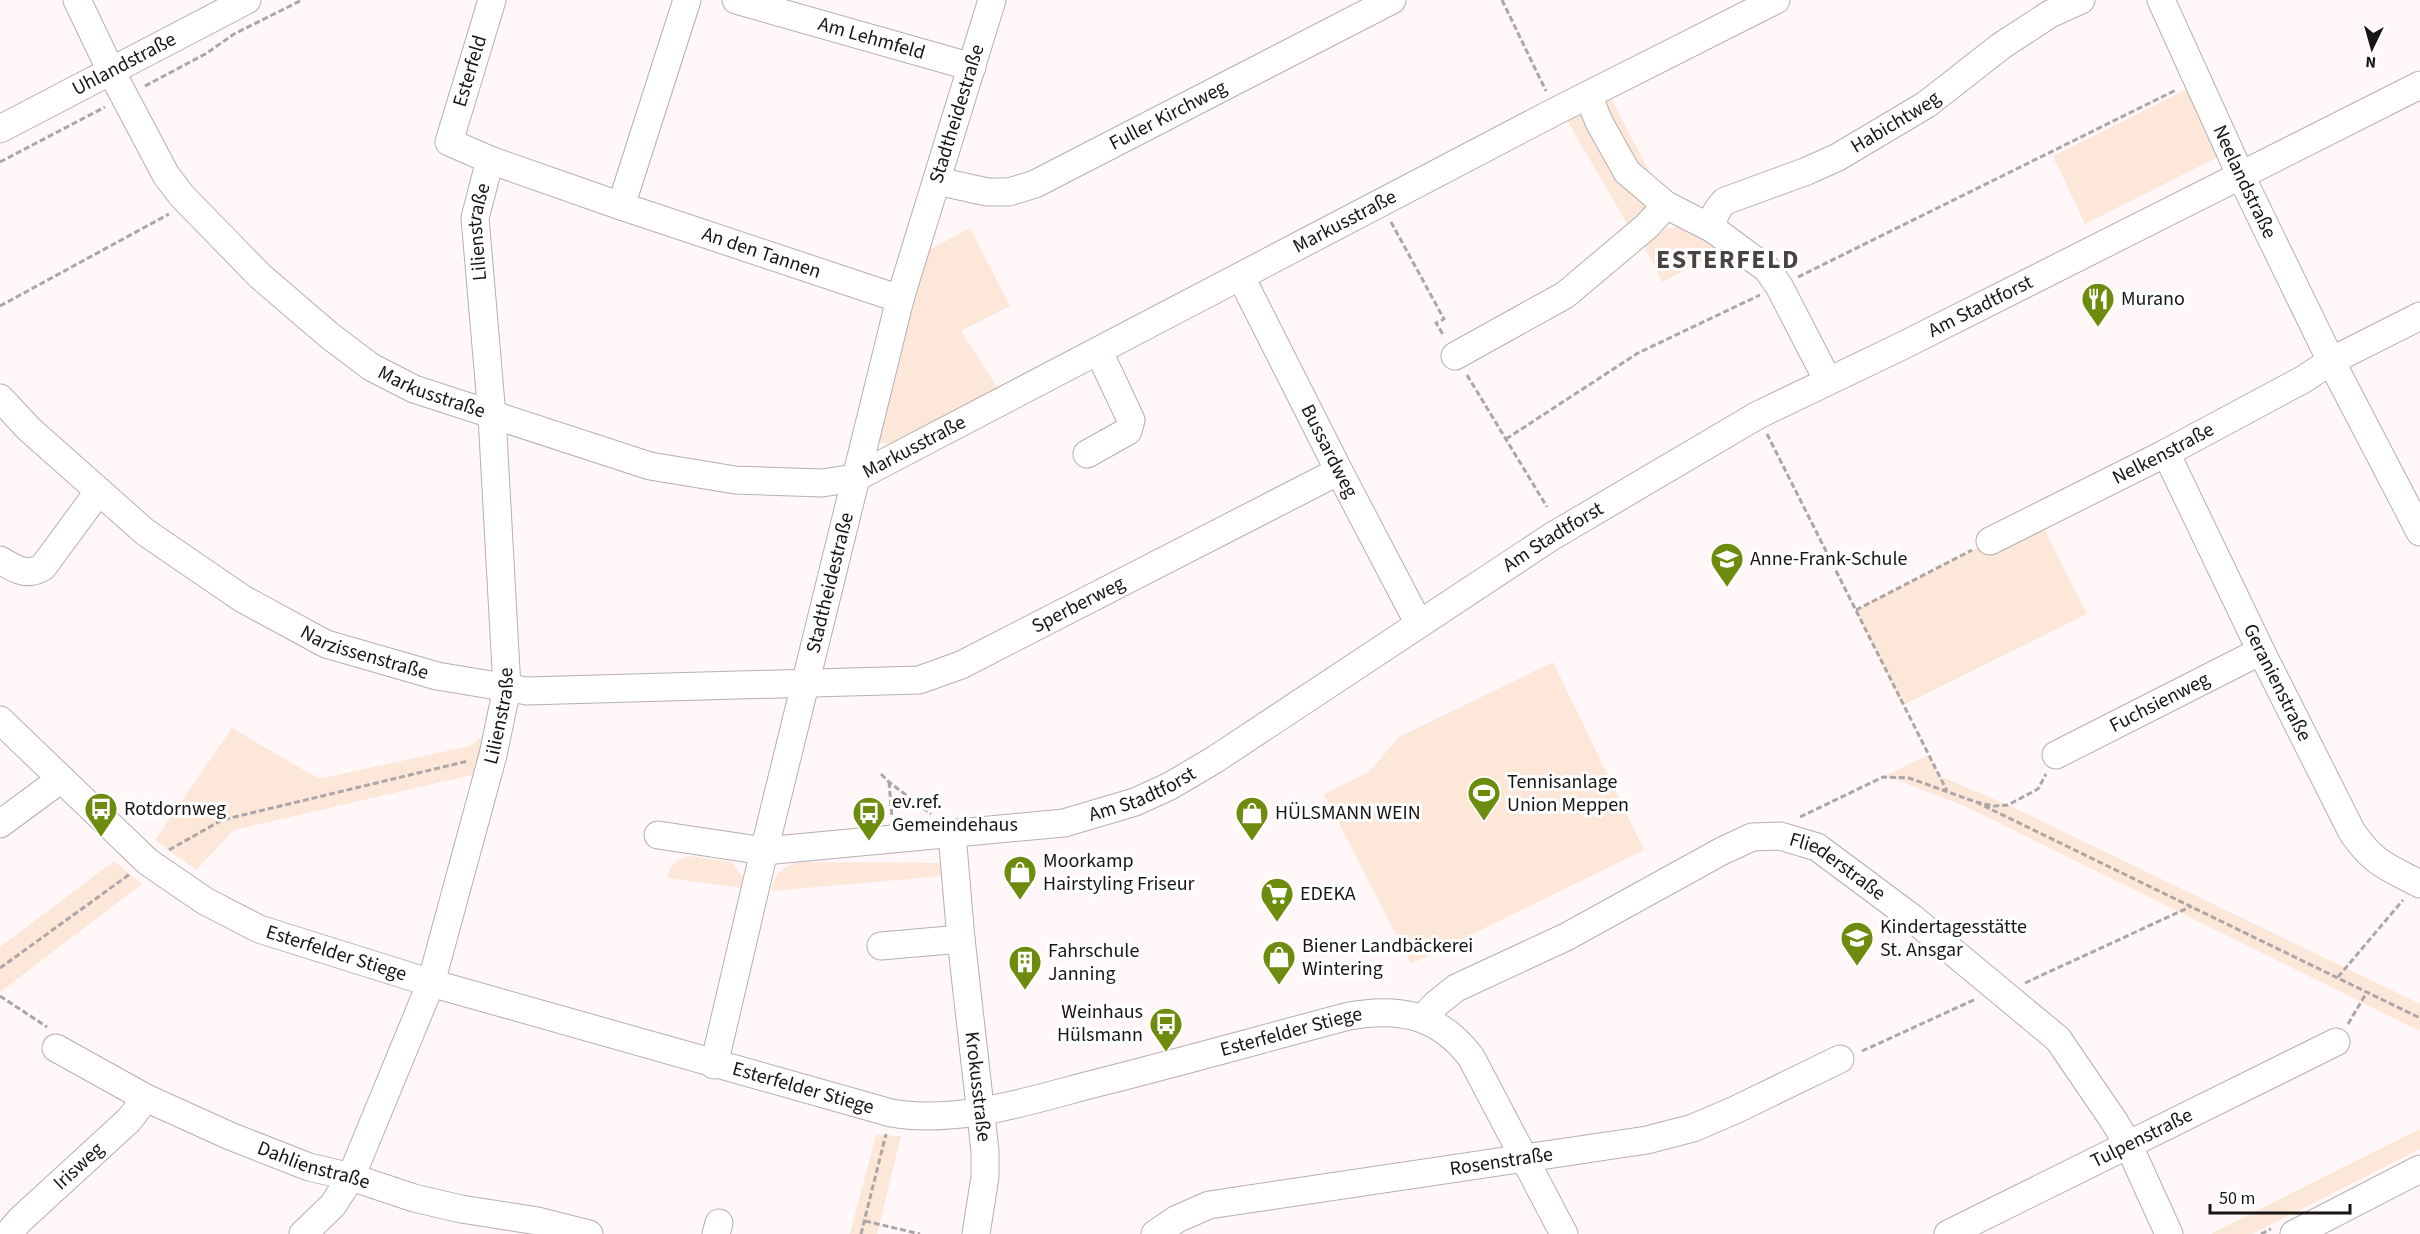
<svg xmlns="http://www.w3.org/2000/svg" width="2420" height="1234" font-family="'Source Sans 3',sans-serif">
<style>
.green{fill:#fce7d9}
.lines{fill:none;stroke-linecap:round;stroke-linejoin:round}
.minor-casing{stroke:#b7aeaf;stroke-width:29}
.path{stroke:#aca6a7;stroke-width:3;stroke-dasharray:6 3;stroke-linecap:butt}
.minor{stroke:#fff;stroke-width:27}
.labels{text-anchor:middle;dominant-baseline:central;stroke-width:6;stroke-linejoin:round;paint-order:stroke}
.street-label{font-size:20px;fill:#181515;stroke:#fff}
.poi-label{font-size:20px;fill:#181515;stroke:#fff;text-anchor:start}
.district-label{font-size:26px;font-weight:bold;letter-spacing:1.5px;fill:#4a4344;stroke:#fff}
</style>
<rect width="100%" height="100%" fill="#fff7f8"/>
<path class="green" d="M2189 88 2220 156 2085 224 2053 156Z
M1609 95 1659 190 1636 172 1605 103Z
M1583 110 1647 206 1630 229 1564 115Z
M1685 226 1726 249 1662 282 1643 244 1668 228Z
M970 228 1010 306 961 331 999 390 893 446 875 440 927 251Z
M2038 517 2087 614 1903 705 1856 610Z
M1553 662 1644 850 1411 964 1324 794 1369 772 1399 737Z
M500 723 489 771 234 830 196 870 155 840 232 728 319 779 470 746Z
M1928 755 1939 776 2008 805 2420 1004V1031L1967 807 1892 778 1883 777Z
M689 856 731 862 743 877V888L667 878C670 866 676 859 689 856Z
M114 861 142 884 0 992V947Z
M801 862 939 863 943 876 771 891C775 872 783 866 801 862Z
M2420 1129V1149L2252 1234H2211Z
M876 1135 901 1136 877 1234H850Z"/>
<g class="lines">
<g class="minor-casing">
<g id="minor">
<path id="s1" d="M77 0 111 71 166 175 182 196 260 276 330 336 371 367 414 389 650 466 735 480 822 483 855 478 1556 111 1776 0"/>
<path id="s2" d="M492 0 449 142 490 160 621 206 900 299"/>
<path id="s3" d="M736 0 972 67"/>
<path id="s4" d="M2161 0 2241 176 2331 361 2420 532"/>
<path d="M1588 95 1599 122 1627 172 1666 205 1713 229 1767 269 1779 286 1828 381"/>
<path id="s5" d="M0 129 247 0"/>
<path id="s6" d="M937 181 987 192H1009L1035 184 1392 0"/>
<path d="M621 206 687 0"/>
<path id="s7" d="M1713 229C1713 216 1716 210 1725 201L1807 171 1838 157 1927 104 2001 46 2050 14 2081 0"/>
<path id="s8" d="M1241 277 1339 471 1419 624"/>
<path d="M1455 356 1565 295 1647 226 1666 205"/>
<path id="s9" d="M0 398 29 429 145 532 243 599 326 644 437 676 527 691 919 680 961 665 1339 471"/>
<path id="s10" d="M2166 453 2261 651 2352 832C2374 864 2387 867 2420 884"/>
<path d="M1087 454 1128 431 1131 420 1099 352"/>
<path id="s11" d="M1990 541 2166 453 2304 379 2331 361 2420 316"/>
<path d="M0 560C15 569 27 577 43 567L99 491"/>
<path id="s12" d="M0 720 148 862 205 901 259 929 431 983 891 1113C962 1125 1033 1099 1101 1082 1184 1061 1266 1038 1349 1016 1399 1007 1438 1014 1471 1057L1564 1234"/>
<path id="s13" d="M2056 755 2261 651"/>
<path d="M0 824 61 779"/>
<path id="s14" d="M952 834 961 939 985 1151V1177L976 1234"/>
<path id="s15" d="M658 835 764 851 1064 823 1135 802 1170 786 1214 760 1551 537 1758 415 1904 345 2420 85"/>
<path d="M881 946 961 939"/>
<path id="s16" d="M1423 1018 1436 1004 1456 988 1566 937 1722 851 1752 837 1780 836 1817 847 1911 917 2058 1039 2114 1121 2129 1146 2169 1234"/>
<path id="s17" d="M56 1048 146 1098 230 1136 309 1167 351 1177 414 1198 461 1209 538 1221 589 1234"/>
<path id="s18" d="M714 1065 764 851 900 299 992 0"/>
<path id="s19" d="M8 1234 20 1220 129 1120 146 1098"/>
<path id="s20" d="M303 1234 333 1205 351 1177 431 983 493 755 507 688 492 416 475 218 490 160"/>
<path d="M716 1234 719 1223"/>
<path id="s21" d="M1155 1234 1177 1219 1209 1205 1647 1140 1693 1128 1735 1110 1840 1059"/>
<path id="s22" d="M1948 1234 2336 1042"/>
<path d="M2294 1234 2420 1169"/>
</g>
</g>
<path class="path" d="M1502 0 1546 91
M145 86 207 53 234 34 302 0
M0 162 105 107
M1391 222 1444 319 1436 323 1444 336
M1798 277 2176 90
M0 306 169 214
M1467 375 1547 507
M1767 434 1947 791
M1506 439 1638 353 1760 295
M1856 610 1972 550
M881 774 889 782 931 814
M889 782 892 817
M1976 802 2420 1018
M1800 817 1883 777 1909 778 1976 802 1994 806 2008 805 2038 789 2046 774
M169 850 222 820 468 761
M0 968 130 874
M2338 977 2403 900
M2025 983 2192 906
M0 996 47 1027
M2348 1024 2367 992
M1862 1051 1976 999
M865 1221 920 1234
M861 1234 886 1134
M2261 1234 2271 1229"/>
<use href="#minor" class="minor"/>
</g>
<defs>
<g id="restaurant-pin" transform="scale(1.725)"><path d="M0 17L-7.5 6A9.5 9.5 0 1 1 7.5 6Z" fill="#6d8c0e" stroke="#fff"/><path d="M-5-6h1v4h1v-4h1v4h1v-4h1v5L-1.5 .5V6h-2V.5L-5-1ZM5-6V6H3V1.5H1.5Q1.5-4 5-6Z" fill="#fff"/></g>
<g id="school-pin" transform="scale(1.725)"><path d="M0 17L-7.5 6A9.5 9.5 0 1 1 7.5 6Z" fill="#6d8c0e" stroke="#fff"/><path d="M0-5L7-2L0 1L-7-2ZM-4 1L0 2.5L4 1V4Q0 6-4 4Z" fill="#fff"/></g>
<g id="stadium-pin" transform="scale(1.725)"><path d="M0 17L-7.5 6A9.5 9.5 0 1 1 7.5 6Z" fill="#6d8c0e" stroke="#fff"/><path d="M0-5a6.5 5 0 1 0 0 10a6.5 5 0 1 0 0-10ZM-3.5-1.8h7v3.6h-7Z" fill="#fff"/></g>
<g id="bus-pin" transform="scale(1.725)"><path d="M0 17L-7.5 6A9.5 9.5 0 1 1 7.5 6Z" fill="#6d8c0e" stroke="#fff"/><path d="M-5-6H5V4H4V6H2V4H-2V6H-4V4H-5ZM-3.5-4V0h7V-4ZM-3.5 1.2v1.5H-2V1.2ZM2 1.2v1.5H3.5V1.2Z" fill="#fff"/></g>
<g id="shop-pin" transform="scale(1.725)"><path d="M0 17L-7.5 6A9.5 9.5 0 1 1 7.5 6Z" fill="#6d8c0e" stroke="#fff"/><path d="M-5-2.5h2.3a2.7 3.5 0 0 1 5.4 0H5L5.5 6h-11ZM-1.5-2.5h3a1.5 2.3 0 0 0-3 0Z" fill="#fff"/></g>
<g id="supermarket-pin" transform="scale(1.725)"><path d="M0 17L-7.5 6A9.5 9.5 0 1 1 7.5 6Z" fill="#6d8c0e" stroke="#fff"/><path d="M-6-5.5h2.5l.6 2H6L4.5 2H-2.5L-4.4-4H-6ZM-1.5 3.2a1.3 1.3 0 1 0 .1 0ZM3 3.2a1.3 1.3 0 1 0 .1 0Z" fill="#fff"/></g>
<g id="building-pin" transform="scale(1.725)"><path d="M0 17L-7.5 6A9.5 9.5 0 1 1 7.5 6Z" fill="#6d8c0e" stroke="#fff"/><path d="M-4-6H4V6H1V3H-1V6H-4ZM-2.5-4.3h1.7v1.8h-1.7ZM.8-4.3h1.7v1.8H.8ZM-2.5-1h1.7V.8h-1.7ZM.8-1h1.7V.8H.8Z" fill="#fff"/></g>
</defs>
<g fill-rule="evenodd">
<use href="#restaurant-pin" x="2098" y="299"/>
<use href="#school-pin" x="1727" y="559"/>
<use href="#stadium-pin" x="1484" y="793"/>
<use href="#bus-pin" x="101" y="809"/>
<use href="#bus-pin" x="869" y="813"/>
<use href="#shop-pin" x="1252" y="813"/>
<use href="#shop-pin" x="1020" y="872"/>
<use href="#supermarket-pin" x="1277" y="894"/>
<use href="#school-pin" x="1857" y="938"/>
<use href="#shop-pin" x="1279" y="957"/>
<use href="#building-pin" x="1025" y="962"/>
<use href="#bus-pin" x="1166" y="1024"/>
</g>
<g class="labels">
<g class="street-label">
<text stroke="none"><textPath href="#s3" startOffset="141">Am Lehmfeld</textPath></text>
<text stroke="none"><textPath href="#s5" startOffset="140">Uhlandstraße</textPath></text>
<text transform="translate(470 71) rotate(-73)">Esterfeld</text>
<text stroke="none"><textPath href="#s18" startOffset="982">Stadtheidestraße</textPath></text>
<text stroke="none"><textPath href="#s6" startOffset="250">Fuller Kirchweg</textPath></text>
<text stroke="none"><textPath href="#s7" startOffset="220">Habichtweg</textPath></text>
<text stroke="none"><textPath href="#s4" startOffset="200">Neelandstraße</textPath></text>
<text stroke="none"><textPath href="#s1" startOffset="1534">Markusstraße</textPath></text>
<text stroke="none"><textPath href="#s20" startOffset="1047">Lilienstraße</textPath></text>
<text stroke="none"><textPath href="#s2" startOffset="480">An den Tannen</textPath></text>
<text stroke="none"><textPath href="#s15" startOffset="1464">Am Stadtforst</textPath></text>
<text stroke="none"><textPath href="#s1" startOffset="544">Markusstraße</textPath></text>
<text stroke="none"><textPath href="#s1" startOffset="1048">Markusstraße</textPath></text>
<text stroke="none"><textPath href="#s8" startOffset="195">Bussardweg</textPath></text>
<text stroke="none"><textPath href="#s11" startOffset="194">Nelkenstraße</textPath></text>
<text stroke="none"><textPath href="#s15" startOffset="978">Am Stadtforst</textPath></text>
<text stroke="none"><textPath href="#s18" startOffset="496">Stadtheidestraße</textPath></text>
<text stroke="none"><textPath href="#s9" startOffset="1186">Sperberweg</textPath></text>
<text stroke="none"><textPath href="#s9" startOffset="450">Narzissenstraße</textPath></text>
<text stroke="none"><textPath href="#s10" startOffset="255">Geranienstraße</textPath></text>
<text stroke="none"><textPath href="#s13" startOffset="116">Fuchsienweg</textPath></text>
<text stroke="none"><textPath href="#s20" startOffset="561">Lilienstraße</textPath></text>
<text stroke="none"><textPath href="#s15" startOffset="492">Am Stadtforst</textPath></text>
<text stroke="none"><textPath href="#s16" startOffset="471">Fliederstraße</textPath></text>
<text stroke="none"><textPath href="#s12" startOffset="416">Esterfelder Stiege</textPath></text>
<text stroke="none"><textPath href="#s12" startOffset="1404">Esterfelder Stiege</textPath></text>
<text stroke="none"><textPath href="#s14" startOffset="254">Krokusstraße</textPath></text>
<text stroke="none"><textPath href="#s12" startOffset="902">Esterfelder Stiege</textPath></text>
<text stroke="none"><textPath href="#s22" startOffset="216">Tulpenstraße</textPath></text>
<text stroke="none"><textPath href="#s21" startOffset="357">Rosenstraße</textPath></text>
<text stroke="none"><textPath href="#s17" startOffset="284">Dahlienstraße</textPath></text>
<text stroke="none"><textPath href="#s19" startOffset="98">Irisweg</textPath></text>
</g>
<g class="poi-label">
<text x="2121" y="299">Murano</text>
<text x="1750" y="559">Anne-Frank-Schule</text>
<text x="1507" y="782">Tennisanlage<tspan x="1507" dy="23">Union Meppen</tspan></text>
<text x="892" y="802">ev.ref.<tspan x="892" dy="23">Gemeindehaus</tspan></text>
<text x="124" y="809">Rotdornweg</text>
<text x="1275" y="813">HÜLSMANN WEIN</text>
<text x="1043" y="861">Moorkamp<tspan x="1043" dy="23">Hairstyling Friseur</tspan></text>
<text x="1300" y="894">EDEKA</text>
<text x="1880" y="927">Kindertagesstätte<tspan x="1880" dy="23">St. Ansgar</tspan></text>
<text x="1302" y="946">Biener Landbäckerei<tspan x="1302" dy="23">Wintering</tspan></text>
<text x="1048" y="951">Fahrschule<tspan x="1048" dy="23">Janning</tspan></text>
<text x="1143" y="1012" text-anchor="end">Weinhaus<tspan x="1143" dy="23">Hülsmann</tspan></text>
</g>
<g class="district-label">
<text x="1728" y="259">ESTERFELD</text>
</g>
</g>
<g transform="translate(2372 48) rotate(185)" stroke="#ffffff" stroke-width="4.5" paint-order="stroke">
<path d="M0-4.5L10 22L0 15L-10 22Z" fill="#181515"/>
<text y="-9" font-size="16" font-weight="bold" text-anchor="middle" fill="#181515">N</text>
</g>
<path d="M2210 1204v9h140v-9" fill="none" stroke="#181515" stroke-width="3"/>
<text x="2219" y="1204" font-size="18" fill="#181515" stroke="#ffffff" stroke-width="4.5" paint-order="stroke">50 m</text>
</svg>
